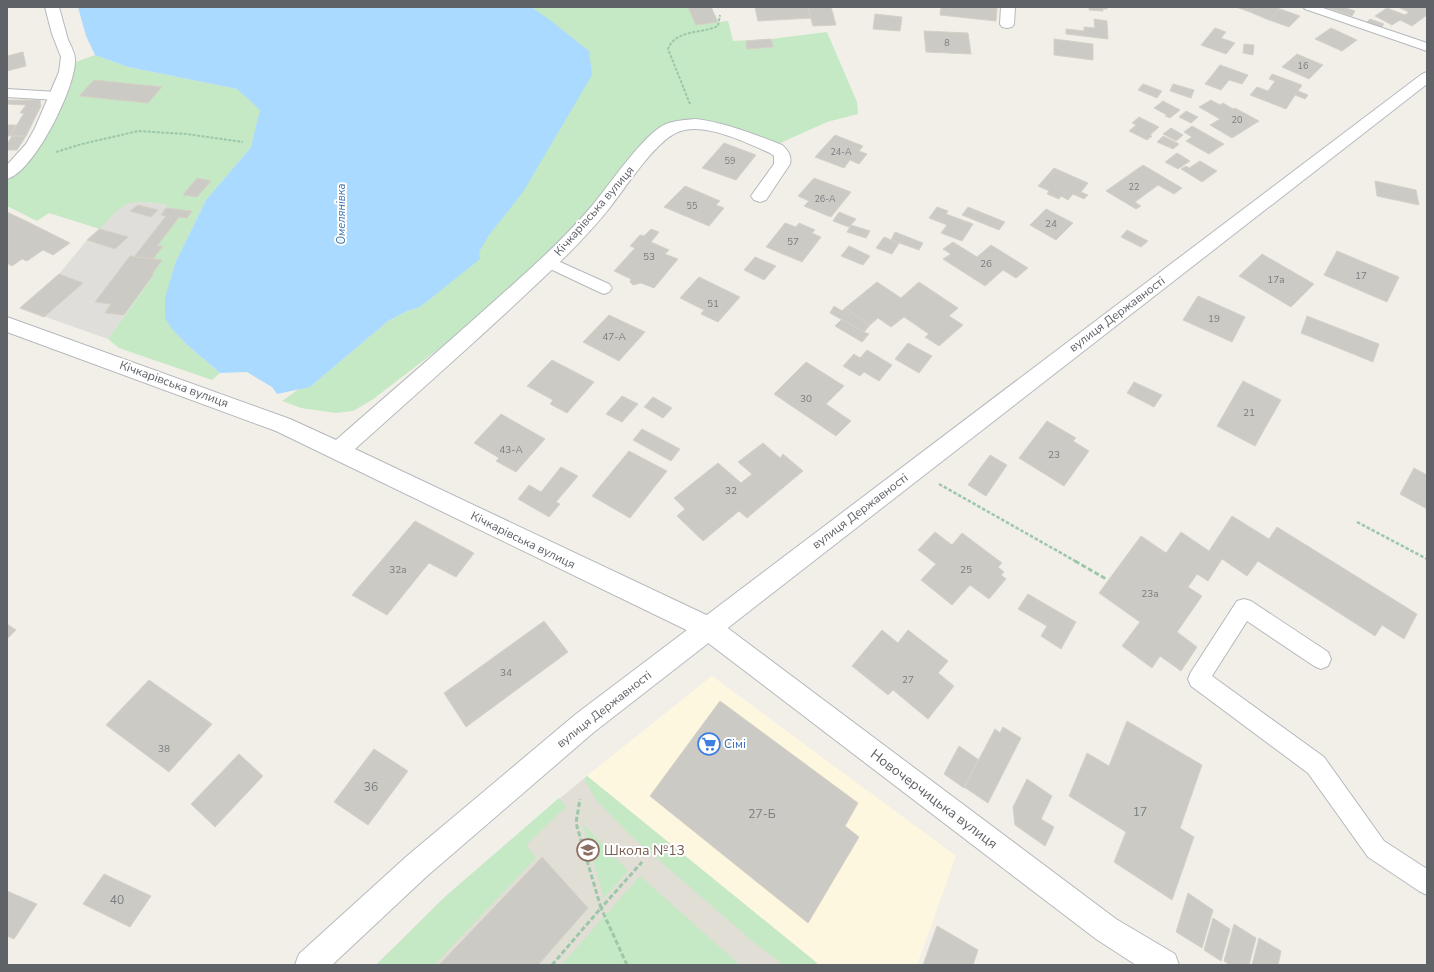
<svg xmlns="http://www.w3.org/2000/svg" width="1434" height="972" font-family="'Nunito Sans',sans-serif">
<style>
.commercial{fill:#fef7e0}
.industrial{fill:#e0deda}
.education{fill:#e1ded6}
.green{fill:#c5e8c5}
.water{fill:#aadaff}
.building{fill:#cccac5;stroke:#d6d1c6}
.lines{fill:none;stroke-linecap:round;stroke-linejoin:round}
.lane-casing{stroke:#b5b8bc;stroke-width:2}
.street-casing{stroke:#b5b8bc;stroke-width:2}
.secondary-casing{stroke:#b6babf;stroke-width:2}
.path-far2{stroke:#9cc7a9;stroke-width:2;stroke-dasharray:3 1.5;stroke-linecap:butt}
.path-far1{stroke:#9cc7a9;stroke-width:2.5;stroke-dasharray:3.5 2;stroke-linecap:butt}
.path{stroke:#9cc7a9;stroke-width:3;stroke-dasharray:5 2.5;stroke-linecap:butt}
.lane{fill:#fff;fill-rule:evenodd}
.street{fill:#fff;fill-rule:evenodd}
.secondary{fill:#fff;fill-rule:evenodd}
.labels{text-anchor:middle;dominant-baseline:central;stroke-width:4;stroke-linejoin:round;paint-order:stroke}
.far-number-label{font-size:9px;fill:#7a7d7f}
.number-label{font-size:10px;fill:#7a7d7f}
.far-water-label{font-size:11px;font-style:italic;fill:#4174aa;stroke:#fff}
.street-label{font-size:12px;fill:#5f6368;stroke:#fff}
.shop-label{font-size:12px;fill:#366cbe;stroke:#fff;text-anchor:start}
.near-number-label{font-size:12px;fill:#7a7d7f}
.near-street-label{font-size:14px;fill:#5f6368;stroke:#fff}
.near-education-label{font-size:14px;fill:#785e54;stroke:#fff;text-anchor:start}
</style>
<rect width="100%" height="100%" fill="#f1efe8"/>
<path class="commercial" d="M712 676 956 856 917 965H819L587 776Z"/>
<path class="industrial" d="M140 201 169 205 167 208 192 211 163 246 162 260 154 274 108 339 20 308 59 274 87 240 120 207 131 202Z"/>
<path class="education" d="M587 776 819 965H376L447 895 552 805Z"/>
<path class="green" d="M478 7H688L696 25 728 21 733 41 771 39 827 32 857 102 858 114 827 122 778 144 701 121 681 120 668 124 581 222 471 324 372 400 353 411 336 413 301 408 282 401 299 389 310 387 388 321 407 311 420 307 450 282Z
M95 55 128 67 237 89 261 110 251 147 206 200 176 261 172 329 186 344 220 373 212 380 119 348 108 339 154 275 152 274 162 260 153 259 162 247 157 246 179 217 187 218 192 211 166 208 168 205C127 199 128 198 100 229L49 213 37 221 7 206V180C43 158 68 102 76 62Z
M587 776 817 963 815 965H783L751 940 630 835 596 800 584 779Z
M559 798 566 807 526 845 536 858 434 965H376L447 895Z
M582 823 628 871 604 898Z
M640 876 740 965H561Z"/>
<path class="water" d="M78 7H531L550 20 589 51 592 75 523 192 489 235 479 252 480 259 420 307 407 311 388 321 310 387 277 394 272 387 247 372 220 373 186 344 172 329 165 318V298L176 261 206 200 251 147 260 110 237 89 128 67 95 55 86 36Z"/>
<path class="building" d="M688 7H711L718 22 696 25Z
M755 7H808L811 18 758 21Z
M831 7 836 25 813 26 808 8Z
M941 7H997L996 21 940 15Z
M1086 7H1107V9H1103V11L1089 10V7Z
M1236 7H1255L1250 12Z
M1255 7H1274L1280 9 1269 20 1250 12Z
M1325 7H1343L1355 11 1352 16Z
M1398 7H1427V15L1412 26 1400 20 1392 25 1375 16 1387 8 1405 15 1409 12Z
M1280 9 1300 16 1289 27 1269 20Z
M875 14 902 17 900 31 873 29Z
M1094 19 1107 21 1108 39 1066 34V29L1084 31V27L1095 28Z
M1370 19 1384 24 1381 28 1366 23Z
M1215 28 1226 32 1221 38 1235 43 1226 54 1201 45Z
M1331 28 1357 40 1342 51 1315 39Z
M924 31 968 33 971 54 926 52Z
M771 39 773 47 747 49 746 41Z
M1054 39 1093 44V60L1054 55Z
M1244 44 1254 45 1253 55 1243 53Z
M23 52 26 66 7 71V56Z
M1297 54 1323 65 1309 79 1282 67Z
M1220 65 1248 75 1242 84 1229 80 1221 90 1205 84Z
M1272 74 1302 85 1298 91 1308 95 1305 99 1295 95 1286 109 1250 95 1257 87 1268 91 1275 81 1269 79Z
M94 80 162 87 148 103 79 96Z
M1143 84 1162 91 1157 98 1138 90Z
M1173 84 1194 90 1191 98 1170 91Z
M8 100H40L41 106 26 136H10L24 113H20L26 105 7 104Z
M1211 100 1220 105 1223 103 1233 109 1235 108 1259 121 1232 138 1210 125 1220 119 1199 107Z
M1163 101 1180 110 1170 118 1165 116 1167 115 1154 108Z
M1186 111 1198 117 1191 123 1179 117Z
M1139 117 1159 127 1150 135 1152 136 1147 140 1129 131 1136 125 1132 123Z
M7 125H16L10 136H7Z
M1192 126 1224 144 1209 154 1186 141 1192 137 1184 132Z
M1171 128 1183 135 1176 141 1163 134Z
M835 135 863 146 859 151 867 154 859 164 850 160 844 168 815 157Z
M12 136H26L17 150H7V144Z
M1163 136 1179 144 1173 149 1157 142Z
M724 143 756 155 736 180 702 168Z
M1177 153 1190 161 1178 169 1165 162Z
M1200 161 1217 171 1202 182 1181 169 1186 166 1189 168Z
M1143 165 1182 188 1174 194 1158 185 1135 202 1141 206 1136 209 1106 191Z
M1054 168 1088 183 1081 192 1088 195 1084 199 1073 194 1068 200 1061 196 1059 199 1047 194 1049 191 1038 186Z
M197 178 211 181 197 197 183 195Z
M814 178 851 192 831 217 804 206 809 201 798 196Z
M1375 181 1416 190 1419 205 1377 196Z
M685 186 720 201 716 205 724 208 709 226 664 207Z
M138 205 158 210 151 217 130 211Z
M937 207 948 211 946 214 973 224 962 241 941 233 947 225 929 218Z
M968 207 1005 222 999 230 962 215Z
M166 208 192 211 187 218 179 217 157 246H163L153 259 134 257 166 216 161 215Z
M1046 209 1073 223 1056 240 1030 225Z
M7 212 30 223 70 243 53 255 43 250 27 261 22 259 12 266 7 263Z
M839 212 856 219 849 227 833 221Z
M785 223 796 227 799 223 815 230 812 233 821 237 802 262 766 247Z
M851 225 870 231 866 238 847 232Z
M100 229 128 237 115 249 87 240Z
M651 229 659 232 651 242 669 250 665 254 678 259 654 288 641 283 633 285 630 282 631 279 614 271 635 248 630 246 640 235 644 236Z
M1127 230 1148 241 1141 247 1121 237Z
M895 232 923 243 919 250 891 240Z
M884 237 899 243 892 254 876 248Z
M953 242 977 257 991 245 1028 268 1016 278 1003 270 985 286 943 259 951 254 943 249Z
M849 246 870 256 863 265 841 256Z
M1337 251 1399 277 1387 302 1324 275Z
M1262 254 1314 284 1291 307 1239 276Z
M130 256 162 260 152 274H154L124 315 105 313 111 304 95 302Z
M755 257 776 266 764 280 744 270Z
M59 274 83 283 44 317 20 308Z
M699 277 740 297 718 322 701 314 704 310 680 298Z
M877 282 901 298 919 282 958 308 949 316 963 325 939 346 925 337 929 334 904 317 891 327 878 318 870 325 845 308Z
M1198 296 1245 317 1232 342 1183 320Z
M834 306 842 311 845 308 870 325 864 332 830 313Z
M609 315 645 332 619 361 583 342Z
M1307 316 1379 344 1373 362 1301 333Z
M842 319 864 332 869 334 862 342 835 326Z
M908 343 932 356 919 373 895 359Z
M867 350 892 365 879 381 864 372 860 376 843 366 854 354 860 358Z
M552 360 594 382 567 413 550 404 553 400 527 386Z
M806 362 844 386 826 404 851 421 836 436 774 394Z
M1243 381 1281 400 1255 446 1217 426Z
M1134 382 1162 395 1154 407 1127 393Z
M622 396 638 404 622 422 606 414Z
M653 397 672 408 663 418 644 407Z
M501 414 545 439 516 472 496 461 499 458 474 443Z
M1047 421 1076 438 1073 441 1089 451 1064 486 1019 458Z
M642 429 680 449 671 461 633 440Z
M763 443 780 458 783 454 803 471 747 518 739 511 703 541 677 516 685 509 674 498 718 463 741 483 752 474 738 462Z
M629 451 667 471 630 518 592 496Z
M990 455 1007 465 986 496 968 485Z
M561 467 578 476 556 502 560 504 549 517 518 499 529 485 541 492Z
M1414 468 1427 475V509L1400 494Z
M1232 516 1269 539 1277 527 1417 614 1404 639 1382 625 1375 636 1258 561 1247 576 1222 559 1208 581 1197 574 1188 587 1202 596 1177 632 1197 647 1181 671 1160 656 1152 668 1122 646 1140 622 1099 593 1141 536 1166 553 1181 532 1209 551Z
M415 521 474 553 456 577 429 563 387 615 352 595Z
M935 532 952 545 962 533 1002 563 998 567 1004 572 1001 575 1006 579 989 599 970 585 952 605 921 580 936 564 918 550Z
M1028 594 1076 622 1061 649 1041 636 1047 626 1018 609Z
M544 621 568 652 466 727 444 693Z
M7 624 16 630 7 639Z
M882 630 898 643 908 630 948 661 938 673 954 686 928 719 893 690 888 695 852 666Z
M149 680 212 724 169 772 106 725Z
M720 701 858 803 845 826 859 837 808 923 650 796Z
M1127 721 1202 765 1180 828 1194 837 1172 900 1114 862 1126 832 1069 796 1087 753 1109 766Z
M1003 727 1021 738 988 803 964 787 995 729 1000 733Z
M959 746 979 760 964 788 944 774Z
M374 749 408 771 368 825 334 802Z
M239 754 263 776 215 827 191 804Z
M1027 779 1052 796 1041 819 1054 827 1045 846 1015 825 1013 807Z
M542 857 588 908 538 965H439Z
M104 874 151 896 130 927 83 904Z
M7 891 37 904 14 939 7 936Z
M1188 893 1213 910 1202 948 1176 932Z
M1213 918 1230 929 1221 961 1204 950Z
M1234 924 1256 938 1249 965H1230L1224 961Z
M937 926 978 950 973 965H923Z
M1259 938 1281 951 1278 965H1252Z"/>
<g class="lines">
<g class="lane-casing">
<path id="lane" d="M1303 7H1320L1427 43V51L1305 9Z
M7 89 57 92 61 93 63 96 61 99 57 100 7 97Z
M549 257 609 284 612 288 609 292 604 294 599 292 544 266 542 262 544 258Z
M1244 599 1251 601 1328 652 1331 659 1328 666 1321 669 1314 666 1247 621 1212 676 1324 757 1384 841 1427 869V895L1419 891 1368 857 1308 773 1191 686 1188 679 1191 672 1237 601Z"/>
</g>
<g class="street-casing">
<path id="street" d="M45 7H59C62 18 65 29 68 40 71 46 75 53 75 60 76 87 34 172 7 179V165L26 144 35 128 59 72 61 57 52 34Z
M1001 7H1015L1014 24 1012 27 1007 28 1002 27 1000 24Z
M696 119C726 123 754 134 782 145 788 150 792 156 790 164L766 200 760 202 754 200 751 196 774 164V156L770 153C747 143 703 121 678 132 655 141 624 190 608 210 578 247 542 279 508 311 457 358 406 403 355 449L717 620 1116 919 1175 954 1179 965H1136L1096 939 699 636 276 431 7 332V317L290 419 336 440C387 395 440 350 491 304 526 273 561 242 591 207 609 186 643 134 666 124 676 120 686 120 696 119Z"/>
</g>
<g class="secondary-casing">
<path id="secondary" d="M1427 72V84L594 732 427 876 332 965H295L299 954 407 856 576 714 1422 74Z"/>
</g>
<path class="path-far2" d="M690 104 668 49C676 29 701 34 718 26L720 15
M56 152 82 144 138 131 186 134 243 142"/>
<path class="path-far1" d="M939 484 1077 562
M1357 522 1427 559"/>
<path class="path" d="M1075 561 1106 579
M552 965 601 908 576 823 580 799
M627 965 601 908 642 862"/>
<use href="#lane" class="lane"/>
<use href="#street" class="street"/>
<use href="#secondary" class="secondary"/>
</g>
<defs>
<g id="supermarket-ring" transform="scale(1.15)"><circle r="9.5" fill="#fff" stroke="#3f7fe0" stroke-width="1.5"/><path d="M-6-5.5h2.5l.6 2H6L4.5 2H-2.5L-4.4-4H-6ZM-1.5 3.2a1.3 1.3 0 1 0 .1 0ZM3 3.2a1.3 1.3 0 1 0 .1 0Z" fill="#3f7fe0"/></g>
<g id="school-ring" transform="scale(1.15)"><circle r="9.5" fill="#fff" stroke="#8d6e63" stroke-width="1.5"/><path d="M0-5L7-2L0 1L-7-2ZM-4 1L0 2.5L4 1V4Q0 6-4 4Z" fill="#8d6e63"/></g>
</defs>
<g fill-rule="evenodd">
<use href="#supermarket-ring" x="709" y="744"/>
<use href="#school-ring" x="588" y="850"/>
</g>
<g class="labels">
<g class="far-number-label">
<text x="947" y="43">8</text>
<text x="1303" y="66">16</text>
<text x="1237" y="120">20</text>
<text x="841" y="152">24-А</text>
<text x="730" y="161">59</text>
<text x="1134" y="187">22</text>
<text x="825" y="199">26-А</text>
<text x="692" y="206">55</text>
</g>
<g class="number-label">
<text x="1051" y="224">24</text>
<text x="793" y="242">57</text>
<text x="649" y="257">53</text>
<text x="986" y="264">26</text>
<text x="1361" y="276">17</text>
<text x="1276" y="280">17а</text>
<text x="713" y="304">51</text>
<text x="1214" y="319">19</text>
<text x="614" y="337">47-А</text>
<text x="806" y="399">30</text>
<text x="1249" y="413">21</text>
<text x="511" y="450">43-А</text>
<text x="1054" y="455">23</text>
<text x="731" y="491">32</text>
<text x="398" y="570">32а</text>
<text x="966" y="570">25</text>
<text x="1150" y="594">23а</text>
<text x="506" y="673">34</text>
<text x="908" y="680">27</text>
<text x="164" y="749">38</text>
</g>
<g class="far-water-label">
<text transform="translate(341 214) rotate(-90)">Омелянівка</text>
</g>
<g class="street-label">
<text transform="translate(594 211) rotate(-49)">Кічкарівська вулиця</text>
<text transform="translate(1117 314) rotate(-37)">вулиця Державності</text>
<text transform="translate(174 384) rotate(20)">Кічкарівська вулиця</text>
<text transform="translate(860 511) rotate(-37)">вулиця Державності</text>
<text transform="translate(523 540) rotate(26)">Кічкарівська вулиця</text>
<text transform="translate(604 709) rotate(-38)">вулиця Державності</text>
</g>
<g class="shop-label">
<text x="724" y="744">Сімі</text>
</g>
<g class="near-number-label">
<text x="371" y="787">36</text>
<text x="1140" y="812">17</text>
<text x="762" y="814">27-Б</text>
<text x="117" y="900">40</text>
</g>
<g class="near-street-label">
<text transform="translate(934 799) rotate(37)">Новочерчицька вулиця</text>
</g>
<g class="near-education-label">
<text x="604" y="850">Школа №13</text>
</g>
</g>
<rect width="1434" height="972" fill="none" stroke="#5f6368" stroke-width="16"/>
</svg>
